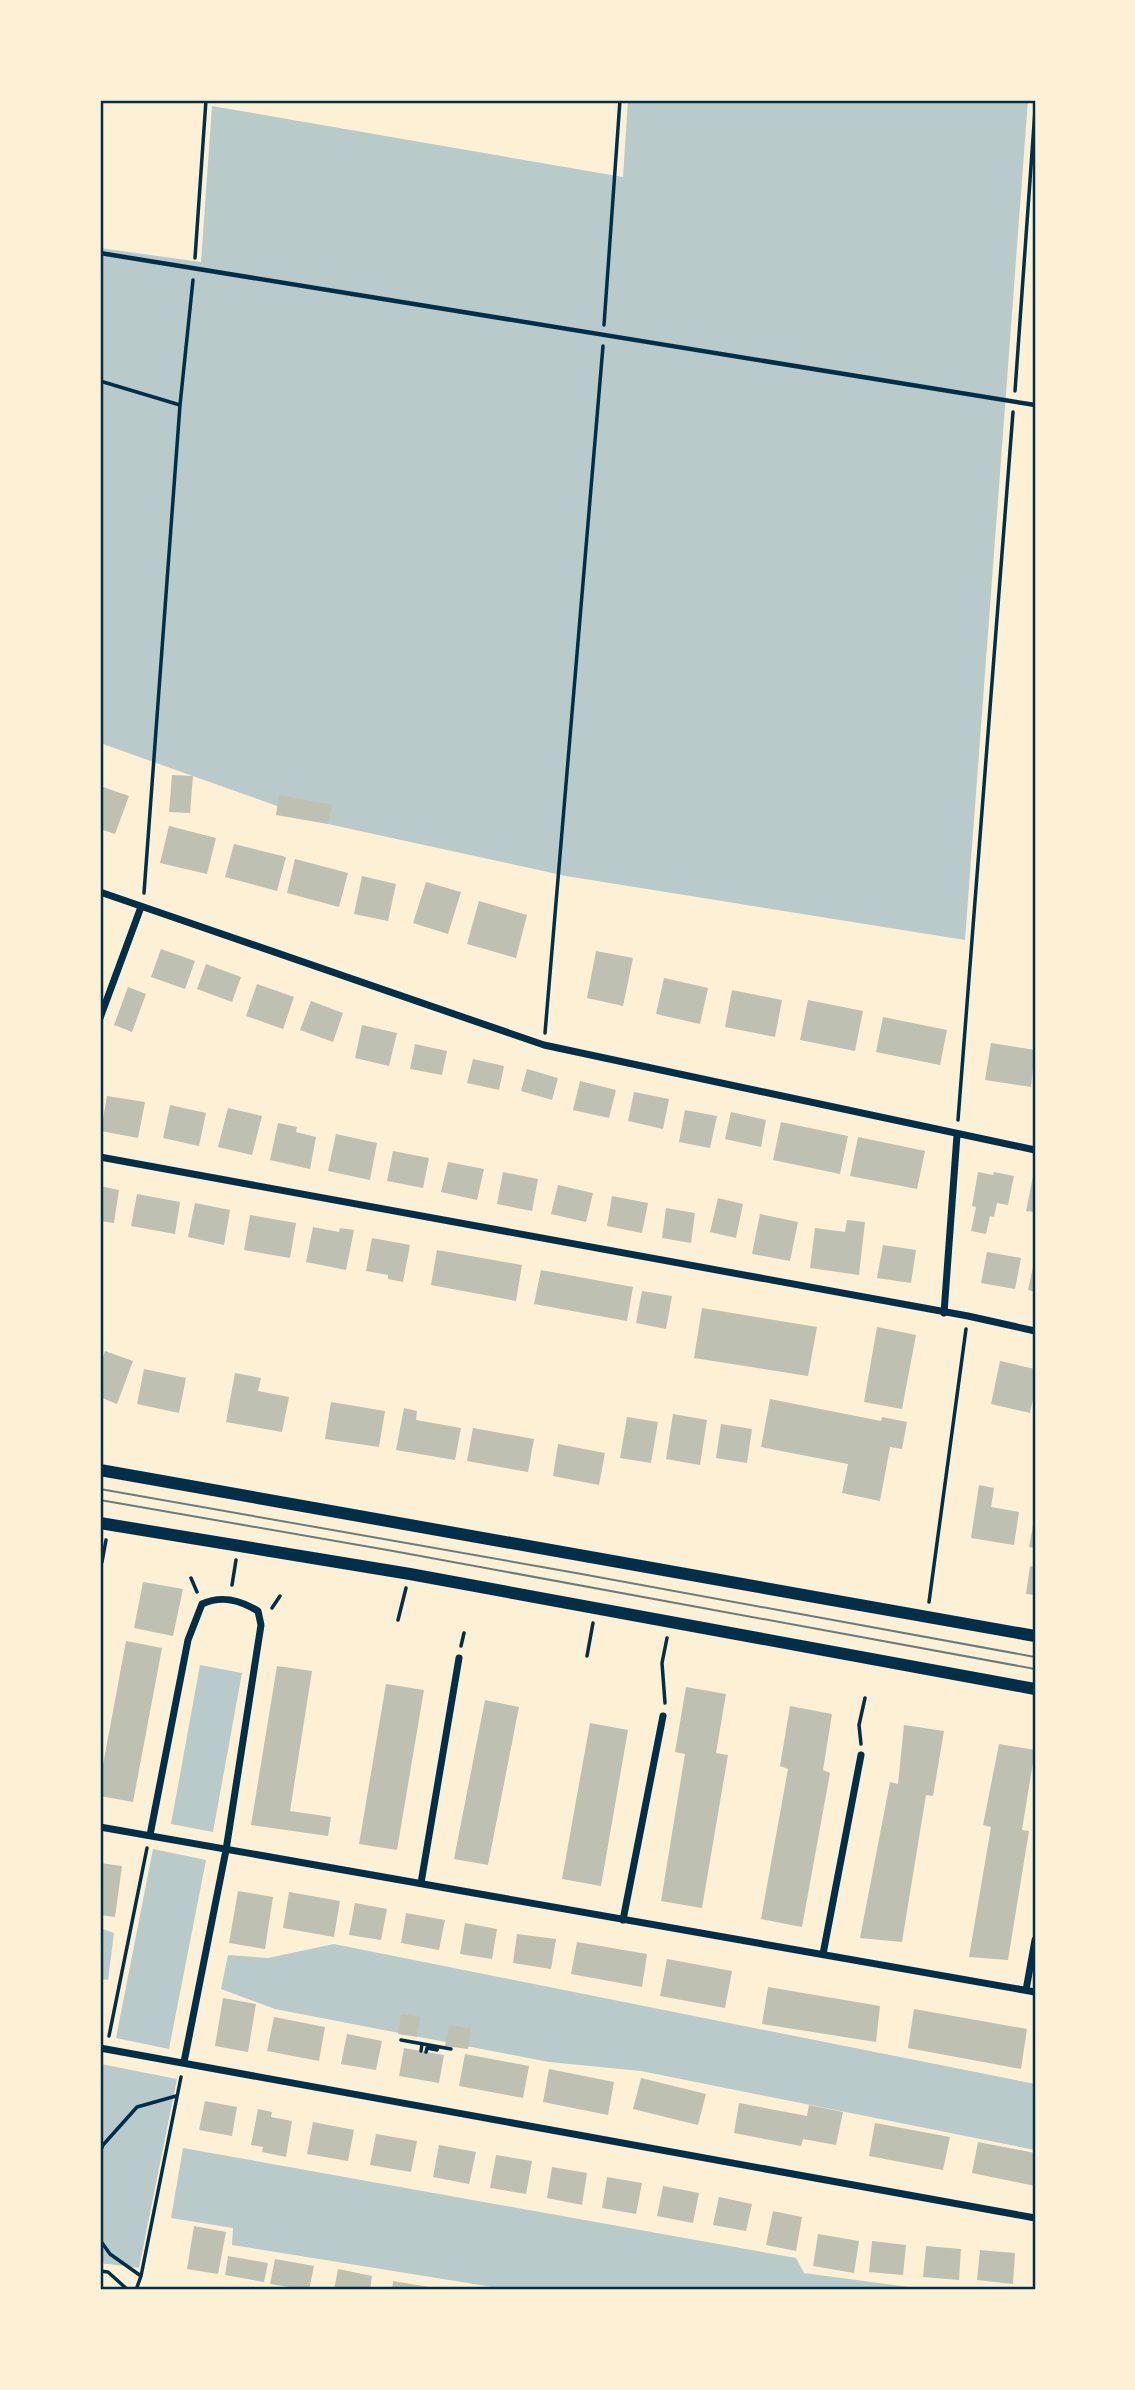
<svg xmlns="http://www.w3.org/2000/svg" width="1135" height="2390" font-family="'PT Sans Narrow',sans-serif">
<style>
.green{fill:#b9caca}
.building{fill:#bec0b2}
.lines{fill:none;stroke-linecap:round;stroke-linejoin:round}
.path{stroke:#003049;stroke-width:3.5}
.service{stroke:#003049;stroke-width:4.5}
.minor{stroke:#003049;stroke-width:7}
.secondary{stroke:#003049;stroke-width:12}
.tram{stroke:#657d81;stroke-width:2}
.neatline{fill:none;stroke:#003049;stroke-width:2.5}
</style>
<rect width="100%" height="100%" fill="#fdf0d5"/>
<path class="green" d="M628 100H1028L965 940 566 876 328 824 100 743V248L201 262 212 106 623 177Z
M200 1665 242 1673 213 1832 171 1824Z
M153 1849 206 1860 169 2049 116 2038Z
M100 1928 114 1933 108 1980 100 1979Z
M334 1944 1035 2084V2150L641 2071 549 2062 275 2009 221 1989 228 1955 268 1958Z
M101 2064 177 2079 139 2268 100 2263Z
M183 2148 796 2258 804 2273 931 2290H511L232 2245 233 2228 171 2218Z"/>
<path class="building" d="M172 775 193 776 190 813 169 812Z
M100 786 129 796 115 834 100 829Z
M279 795 332 805 328 824 276 815Z
M169 826 216 838 207 874 160 863Z
M234 844 286 857 277 891 225 877Z
M295 859 348 873 339 907 287 893Z
M362 876 396 884 388 921 354 914Z
M426 882 461 892 448 934 413 923Z
M479 901 527 915 516 958 467 944Z
M161 949 195 961 185 989 151 977Z
M596 951 633 958 623 1006 587 998Z
M206 964 241 977 232 1002 197 989Z
M664 978 708 988 700 1024 656 1014Z
M257 984 294 997 283 1029 246 1016Z
M128 987 146 994 132 1032 114 1025Z
M732 990 782 1000 775 1037 725 1027Z
M808 1000 863 1011 855 1051 800 1040Z
M311 1001 343 1013 333 1042 300 1030Z
M883 1017 947 1030 940 1065 876 1052Z
M362 1025 397 1033 389 1066 355 1058Z
M991 1043 1035 1050 1031 1087 985 1080Z
M415 1044 447 1051 442 1075 410 1069Z
M473 1059 504 1066 499 1090 467 1083Z
M527 1069 558 1078 552 1100 521 1091Z
M580 1081 616 1090 609 1118 573 1110Z
M634 1092 669 1099 663 1129 628 1121Z
M107 1096 145 1102 138 1138 101 1131Z
M170 1105 206 1113 199 1146 163 1138Z
M228 1108 262 1116 252 1155 218 1147Z
M685 1110 717 1116 710 1148 679 1142Z
M731 1112 766 1120 761 1147 725 1139Z
M781 1122 848 1136 840 1174 773 1160Z
M278 1123 297 1127 296 1132 316 1137 310 1169 270 1160Z
M336 1134 377 1143 370 1180 328 1171Z
M858 1137 925 1151 917 1189 850 1176Z
M393 1151 429 1158 423 1188 387 1181Z
M448 1162 484 1169 477 1200 441 1192Z
M503 1172 538 1179 532 1211 497 1204Z
M978 1172 993 1175 994 1172 1014 1176 1008 1205 997 1203 994 1217 990 1216 986 1234 971 1231 976 1207 972 1206Z
M1033 1176H1035V1212L1026 1211Z
M558 1185 593 1193 586 1222 551 1214Z
M100 1186 119 1190 114 1223 100 1221Z
M137 1194 180 1202 175 1234 131 1226Z
M612 1196 648 1203 642 1233 607 1226Z
M718 1198 743 1204 736 1238 710 1232Z
M195 1203 230 1210 224 1245 188 1237Z
M666 1208 695 1213 691 1243 662 1238Z
M760 1214 798 1222 790 1261 752 1254Z
M250 1215 296 1223 290 1258 244 1250Z
M847 1220 865 1222 859 1275 810 1268 815 1228 845 1232Z
M313 1227 339 1232 340 1228 354 1230 346 1270 306 1262Z
M372 1238 410 1245 403 1282 388 1279V1275L366 1271Z
M883 1245 916 1250 911 1283 877 1278Z
M437 1250 522 1265 516 1301 431 1285Z
M987 1252 1021 1258 1015 1289 981 1283Z
M1034 1262H1035V1292L1028 1290Z
M541 1270 633 1287 627 1321 534 1304Z
M642 1291 672 1296 666 1329 636 1323Z
M702 1308 817 1327 808 1376 694 1358Z
M877 1327 916 1335 902 1409 864 1402Z
M105 1351 133 1361 117 1404 100 1397V1366Z
M1000 1361 1035 1369V1389L1030 1413 991 1404Z
M144 1369 186 1378 179 1413 137 1404Z
M235 1373 261 1378 258 1391 289 1397 282 1432 226 1422Z
M770 1399 881 1421 882 1417 907 1422 902 1449 890 1447 880 1501 842 1493 848 1464 761 1447Z
M331 1402 385 1411 379 1447 325 1439Z
M404 1408 417 1411 416 1420 461 1428 455 1460 396 1450Z
M673 1414 707 1420 700 1465 666 1459Z
M627 1417 658 1422 651 1463 620 1458Z
M721 1424 752 1429 747 1463 716 1458Z
M473 1428 534 1439 528 1472 467 1461Z
M558 1444 605 1453 599 1485 553 1476Z
M979 1485 994 1488 991 1507 1019 1512 1014 1545 971 1538Z
M1034 1520H1035V1548L1029 1547Z
M1030 1566 1035 1567V1595L1026 1594Z
M143 1582 183 1589 173 1636 134 1628Z
M126 1641 162 1648 133 1802 100 1796V1781Z
M277 1666 312 1671 290 1811 331 1817 328 1836 251 1825Z
M386 1684 424 1690 397 1850 359 1844Z
M686 1687 726 1694 716 1753 728 1755 702 1908 661 1901 685 1754 675 1752Z
M485 1700 519 1707 488 1865 454 1859Z
M790 1706 832 1714 823 1770 830 1773 802 1927 761 1919 788 1769 780 1766Z
M590 1723 628 1730 601 1886 562 1879Z
M904 1725 944 1731 933 1796 926 1795 902 1942 860 1938 890 1782 898 1784Z
M999 1744 1035 1750 1022 1830 1029 1831 1008 1960 969 1957 991 1827 983 1825Z
M100 1863 122 1866 115 1917 100 1915Z
M238 1891 273 1897 265 1949 229 1943Z
M289 1892 340 1901 334 1937 283 1928Z
M355 1903 387 1909 381 1940 349 1935Z
M406 1913 445 1920 439 1950 401 1943Z
M465 1923 497 1929 492 1959 460 1954Z
M517 1934 556 1939 551 1969 513 1963Z
M577 1942 647 1954 642 1987 571 1974Z
M667 1959 732 1971 725 2008 660 1996Z
M768 1987 880 2006 876 2042 762 2024Z
M223 1998 256 2004 248 2052 215 2046Z
M914 2009 1027 2029 1021 2069 908 2048Z
M401 2014 420 2017 417 2037 398 2034Z
M274 2017 325 2027 319 2061 267 2051Z
M449 2025 471 2029 468 2049 445 2046Z
M347 2034 382 2041 376 2070 341 2064Z
M404 2048 444 2055 439 2083 399 2076Z
M465 2054 529 2066 523 2098 459 2086Z
M549 2069 614 2082 608 2115 543 2102Z
M641 2078 706 2094 698 2125 633 2109Z
M205 2101 237 2107 232 2136 199 2130Z
M739 2103 807 2116 809 2105 843 2112 836 2145 803 2139 801 2146 734 2133Z
M258 2109 272 2112 271 2117 292 2121 286 2157 262 2152 263 2147 251 2145Z
M313 2122 354 2130 348 2161 307 2154Z
M875 2123 950 2137 943 2170 869 2156Z
M376 2134 417 2141 411 2172 370 2165Z
M978 2142 1035 2153V2186L972 2173Z
M439 2145 476 2152 469 2184 433 2177Z
M496 2155 532 2161 526 2194 490 2188Z
M552 2167 587 2173 582 2205 547 2198Z
M607 2177 642 2183 636 2214 602 2208Z
M663 2186 699 2193 693 2223 657 2216Z
M719 2197 752 2204 746 2231 713 2225Z
M773 2211 802 2217 796 2251 766 2245Z
M194 2226 226 2232 218 2274 187 2269Z
M818 2234 859 2241 854 2273 813 2266Z
M872 2241 906 2245 903 2275 869 2272Z
M926 2246 961 2249 959 2280 923 2277Z
M980 2250 1015 2253 1013 2284 977 2280Z
M228 2256 268 2263 264 2282 225 2275Z
M275 2259 314 2266 309 2290 270 2284Z
M338 2269 372 2276 370 2290H334Z
M393 2281 429 2287 428 2290H392Z"/>
<g class="lines">
<path class="path" d="M195 258 206 100
M604 325 620 100
M100 381 180 405
M1015 391 1035 110
M144 893 180 405 193 280
M545 1033 603 346
M958 1120 1013 412
M102 1562 106 1540
M191 1578 197 1592
M232 1585 236 1560
M929 1602 966 1329
M272 1608 280 1596
M398 1620 406 1588
M461 1646 464 1633
M587 1656 593 1623
M665 1703 662 1663 667 1638
M861 1744 859 1725 865 1698
M109 2036 147 1848
M401 2040 451 2049
M421 2051 422 2044
M426 2052 427 2048 437 2050 438 2047
M100 2152 103 2145 137 2107 176 2096
M100 2240 110 2254 141 2276
M100 2271 108 2272 128 2290
M136 2290 141 2276 181 2077"/>
<path class="service" d="M100 253 1035 405"/>
<path class="minor" d="M100 892 544 1045 1035 1150
M100 1018 141 907
M100 1157 968 1316 1035 1331
M944 1313 957 1135
M100 1827 1035 1992
M150 1835 188 1640 202 1604C222 1595 240 1600 258 1611L261 1625 226 1850 184 2062
M421 1883 459 1658
M623 1920 663 1716
M823 1954 861 1755
M1026 1990 1035 1940
M100 2048 1035 2218"/>
<path class="secondary" d="M100 1470 1035 1636
M100 1523 410 1574 1035 1689"/>
<path class="tram" d="M100 1489 576 1573 1035 1657
M100 1500 393 1551 1035 1669"/>
</g>
<rect width="1135" height="2390" fill="none" stroke="#fdf0d5" stroke-width="203"/>
<rect x="102" y="102" width="932" height="2186" class="neatline"/>
</svg>
